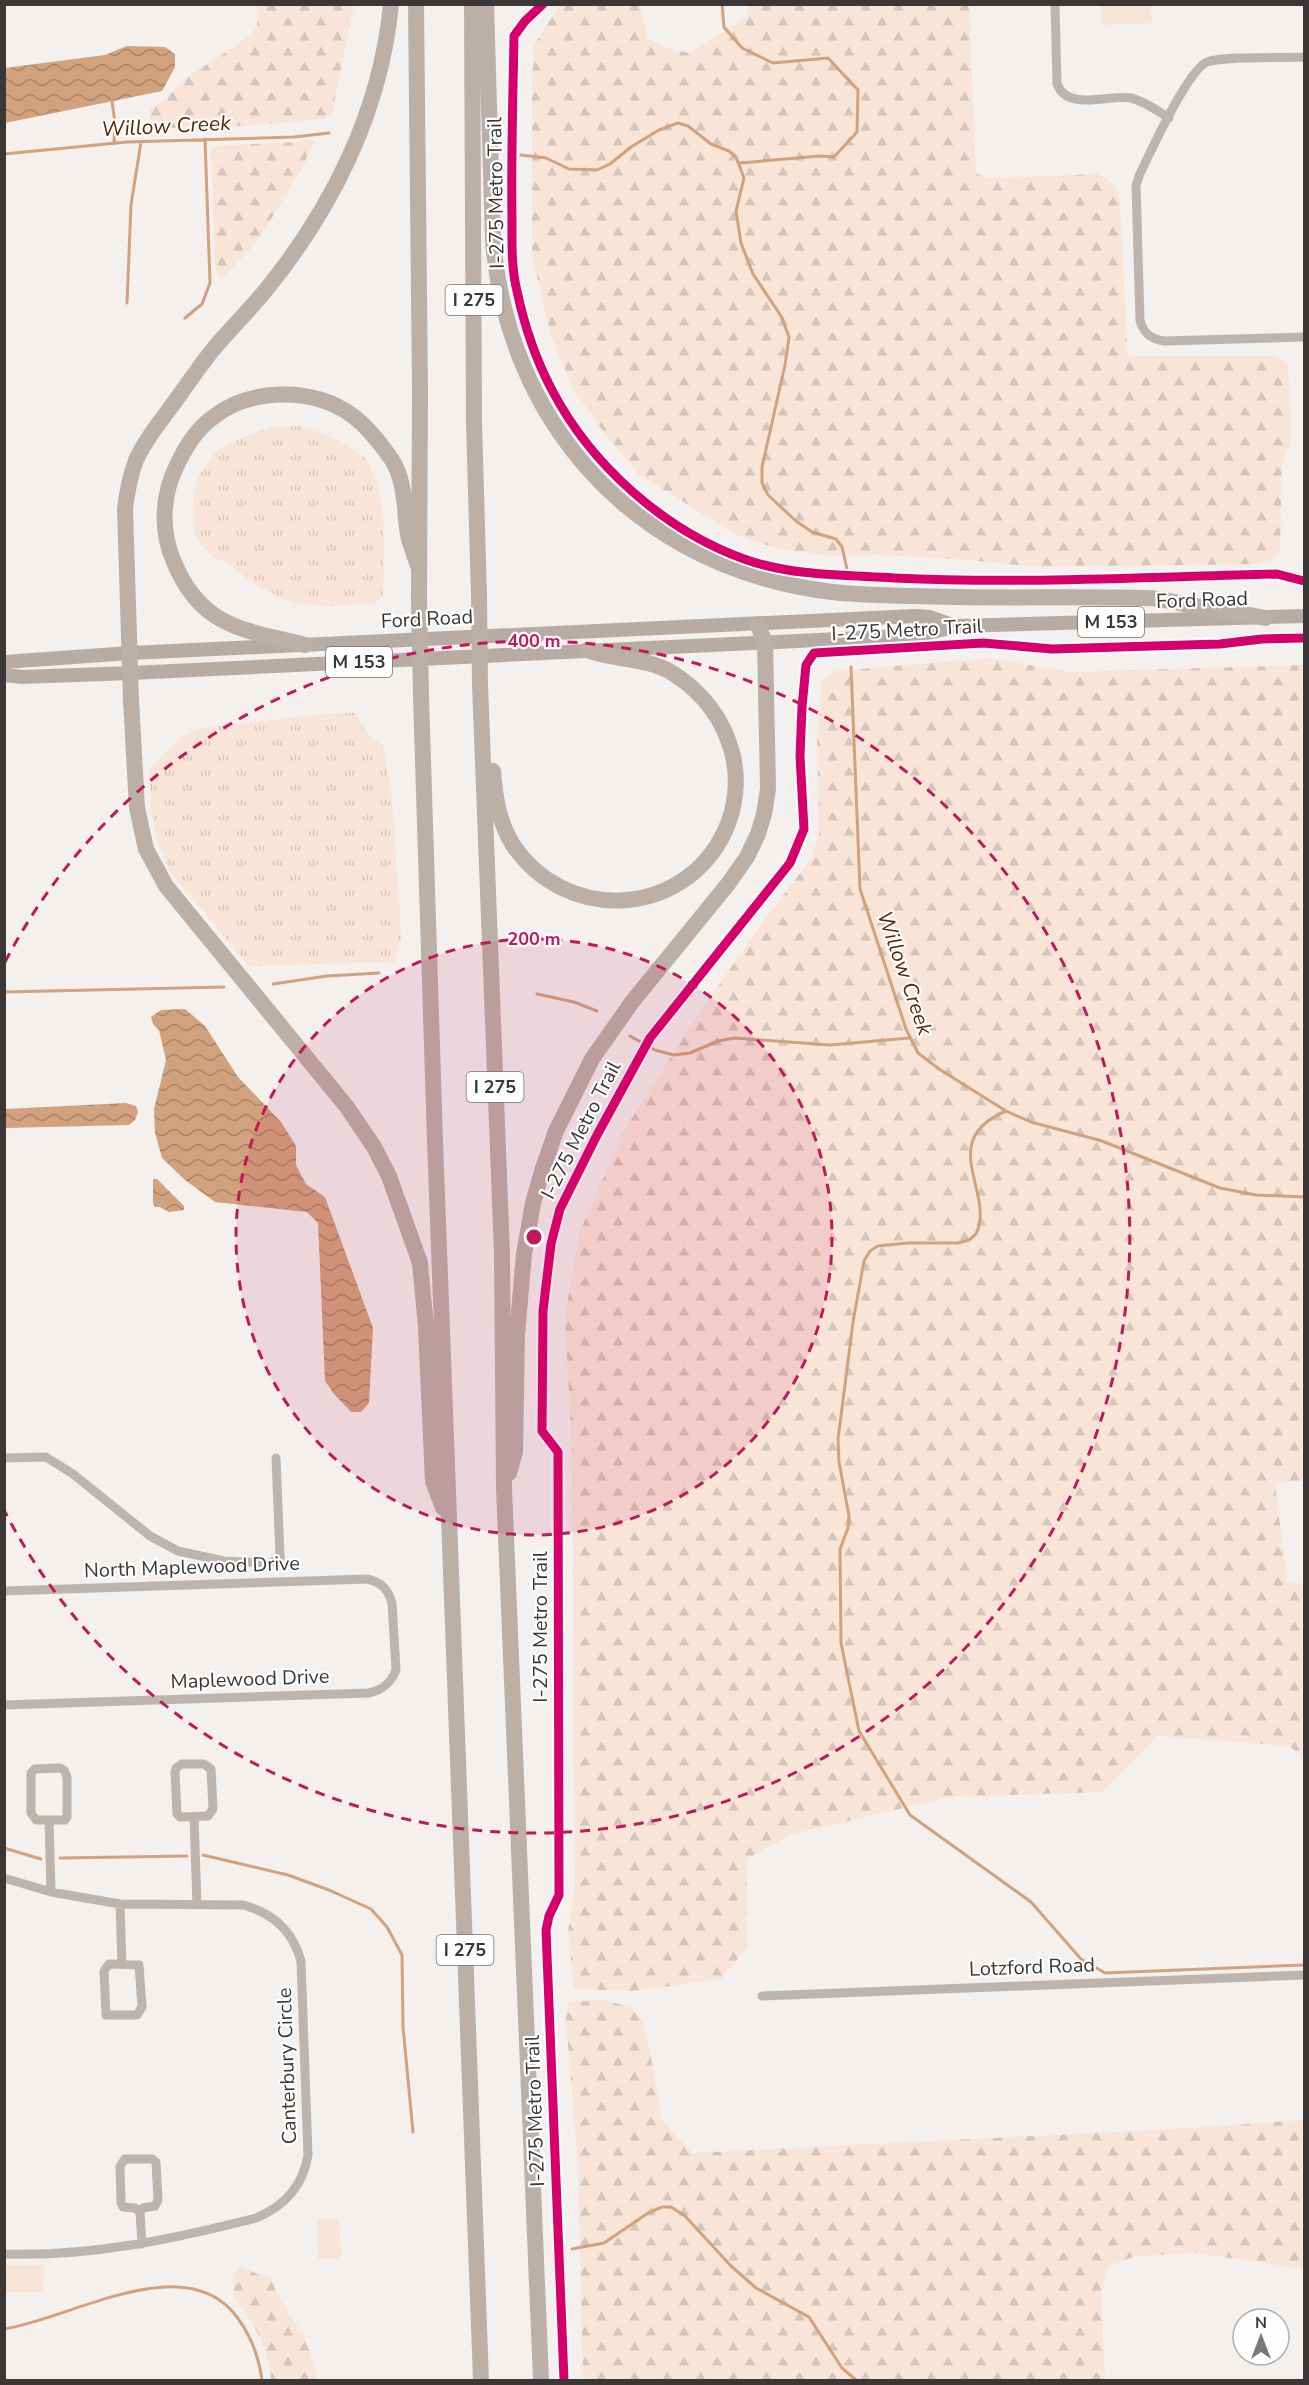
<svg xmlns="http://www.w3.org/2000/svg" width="1309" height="2385" font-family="'Nunito Sans',sans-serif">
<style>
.grass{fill:url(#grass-tufts)}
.forest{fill:url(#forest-firs)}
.pitch{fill:#f8e5d8}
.water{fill:url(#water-waves)}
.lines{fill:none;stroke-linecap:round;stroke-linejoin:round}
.stream{stroke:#d1a27d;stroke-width:3}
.street{stroke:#beb4ae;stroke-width:9}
.primary{stroke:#b7aca3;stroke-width:14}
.highway{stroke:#bbb0a8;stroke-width:16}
.highway-bridge{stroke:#bbb0a8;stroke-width:16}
.cycleway-casing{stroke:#fefefe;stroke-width:13}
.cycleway{stroke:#d6006c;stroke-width:9}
.ring{fill:none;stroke:#c2185b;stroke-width:3;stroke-dasharray:10 8}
.labels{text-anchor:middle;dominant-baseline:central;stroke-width:4.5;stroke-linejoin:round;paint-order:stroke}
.shield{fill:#fefefe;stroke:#757372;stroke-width:1.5}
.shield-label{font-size:18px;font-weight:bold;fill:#3a3736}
.street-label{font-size:20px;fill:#3a3736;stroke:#fefefe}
.water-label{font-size:21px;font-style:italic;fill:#552900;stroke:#fefefe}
.centre{fill:#c2185b;stroke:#fefefe;stroke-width:3}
.ring-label{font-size:18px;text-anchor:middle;font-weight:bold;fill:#c2185b;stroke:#fefefe;stroke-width:4.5;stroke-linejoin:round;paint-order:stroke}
</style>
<defs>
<pattern id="grass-tufts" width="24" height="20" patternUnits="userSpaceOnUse" patternTransform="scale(1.5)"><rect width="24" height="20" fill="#f8e5d8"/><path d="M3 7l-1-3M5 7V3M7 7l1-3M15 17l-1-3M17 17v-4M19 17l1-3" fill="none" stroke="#d5c5ba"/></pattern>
<pattern id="forest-firs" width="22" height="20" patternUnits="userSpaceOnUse" patternTransform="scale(1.5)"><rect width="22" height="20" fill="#f8e5d8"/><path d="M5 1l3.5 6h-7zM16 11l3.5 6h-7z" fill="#d5c5ba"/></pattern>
<pattern id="water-waves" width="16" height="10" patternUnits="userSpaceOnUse" patternTransform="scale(1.5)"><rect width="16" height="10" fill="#d1a27d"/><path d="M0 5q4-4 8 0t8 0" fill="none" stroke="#ab8567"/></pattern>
</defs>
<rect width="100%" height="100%" fill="#f3f0ee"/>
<path class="grass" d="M298 426C317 430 347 443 361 455 389 478 384 561 383 595L375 604 319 606 293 603 256 586 229 564 214 557 201 545 194 530 193 496 199 475 214 453 231 442 270 427Z
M332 713H356L366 733 383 745 392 799 401 937 395 962 249 966 170 872 158 843 151 811 149 770 182 736 202 728Z"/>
<path class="forest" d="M258 5H354L332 112 323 119 242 126 164 128 152 123 149 116 151 108 166 99 183 80 240 43 257 28Z
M560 5H639L648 38 667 48 689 53 747 17 748 5H969L976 173 986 178 1098 174C1111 180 1117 186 1120 201L1127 351 1130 356H1275L1288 363 1291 442 1282 464 1280 548 1275 558 1254 564 1040 567 956 559 878 555 833 556 781 550 737 535 637 473 605 434 572 387 551 336 532 255V86L534 45Z
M310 139 314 141 313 145 297 177 257 242 220 280 215 267 211 149 216 146 297 142Z
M990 658 1071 672 1304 665V1480L1275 1483 1287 1582 1304 1584V1758L1289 1746 1157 1736 1102 1792 950 1797 792 1834 747 1859 746 1949 721 1979 632 1991 574 1989 568 1931 575 1887 572 1452 565 1316 580 1231 625 1129 704 1006 765 919 811 859 819 835 817 739 822 679 836 671Z
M606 2000 631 2008 643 2021 655 2076 661 2119 692 2153 1174 2129 1304 2120V2269L1195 2253 1136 2256 1109 2266 1101 2289 1105 2380H583L578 2166 566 2019 568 2002Z
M241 2265 257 2274 271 2278 277 2295 305 2338 319 2380H271C270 2349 253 2321 233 2297L234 2275Z"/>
<path class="pitch" d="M1101 5H1151L1152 23 1102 25Z
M339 2218 341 2258 318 2259 317 2219Z
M5 2265H44L43 2292H5Z"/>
<path class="water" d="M127 46 165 47 175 54V67L162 91 5 123V68L105 55Z
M185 1009 205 1026 238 1077 281 1122 296 1146V1165L306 1184 325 1197 373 1328 369 1403 361 1412H351L334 1394 325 1381 318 1223 307 1212 215 1202 185 1180 162 1158 155 1133 154 1109 166 1060 159 1030 153 1024 151 1017 161 1010Z
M126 1103 136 1106 138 1112 135 1120 129 1125 5 1128V1109Z
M153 1179H157L184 1206V1210L169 1212 160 1207H155L153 1204Z"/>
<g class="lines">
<path class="stream" d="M722 4 724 27 742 48 773 63 828 58 858 90 857 132 834 157 820 156 740 163
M112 101 115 123 114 144
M4 154 127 142 294 137 329 133
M521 155 546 158 569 169 597 170 610 164 631 147 659 130 678 123 688 126 711 144 729 151 736 157 744 178 736 211 741 243 753 274 781 316 789 337 785 365 762 467V483L768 495 796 521 812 532 836 539 842 547 847 569
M127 303 131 205 141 142
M185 318 202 304 210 283 205 139
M851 667 860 889 906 1029 918 1053 939 1069 1006 1111 1031 1122 1102 1141 1220 1188 1256 1195 1304 1197
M273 984 327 976 379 973
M4 992 224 987
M537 994 574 1002 597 1011
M630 1036 655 1050 674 1055 690 1053 718 1041 734 1038 830 1045 909 1038
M1006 1111C935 1141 996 1193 976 1234L969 1240 958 1243H908L878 1246 870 1251 864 1261 853 1322 838 1439 839 1462 849 1516 848 1528 840 1549 841 1643 859 1731 910 1815 1031 1902 1081 1959 1105 1973 1304 1965
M4 1848 41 1859
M203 1855 288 1875 329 1890 371 1909 387 1927 402 1955 403 2027 413 2132
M60 1858 187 1856
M572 2249 604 2243 648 2213 662 2207H671L685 2216 731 2266 756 2288 809 2317 842 2368 856 2380
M4 2329C71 2319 185 2247 237 2317 251 2336 259 2357 262 2380"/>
<path class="street" d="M1055 4 1057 84C1068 112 1108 94 1131 98 1144 101 1158 111 1169 118
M1304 57C1284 58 1223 56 1207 62 1187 71 1150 153 1139 176L1136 186 1140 320C1143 333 1151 339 1164 341L1304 337
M4 1458 46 1457 73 1474 150 1536 178 1551 224 1561 270 1563 280 1559V1555L276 1458
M4 1591 367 1579C381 1582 388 1589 392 1603L396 1670C391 1683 383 1690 369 1693L4 1705
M182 1764H204L211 1769 213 1809 208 1816 180 1817 177 1814 175 1772 176 1768Z
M60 1768 64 1770 67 1777V1817L65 1820H36L31 1813V1773L35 1769Z
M194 1817 197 1905
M49 1821 51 1892
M4 1878 51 1892 120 1904 243 1905C273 1913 293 1931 301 1961L308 2155C303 2186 285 2206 256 2218 172 2239 91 2257 4 2254
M120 1904 122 1964
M109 1964 139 1965 142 2007 137 2015H106L104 1971Z
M762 1996 1304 1975
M125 2159H152L156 2162 158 2200 155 2206 143 2208 140 2212 135 2208 123 2207 121 2203 120 2166Z
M140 2212 142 2244"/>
<path class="primary" d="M4 662 130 653 915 616 930 617 955 626
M4 675 22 677 131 673 900 636 921 635 957 626 1304 616"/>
<path class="highway" d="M391 4C381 111 332 209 265 291 248 312 228 331 211 352 197 370 184 389 171 407 158 424 145 441 136 460 130 476 127 492 125 509L131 700 137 808 146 849 166 886 347 1107 374 1147 389 1176 420 1263 426 1327 433 1482 443 1508
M416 4 420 390 419 598
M472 4 474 422 479 596
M486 4 493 241C508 419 629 557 806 588 842 595 877 595 913 596 990 599 1068 596 1146 598 1160 598 1175 602 1189 605 1214 609 1240 613 1265 618
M305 645C276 637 240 633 214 615 196 603 182 582 174 562 160 530 162 495 177 465 185 448 197 429 212 418 251 387 314 387 353 416 369 428 381 444 392 460 406 482 404 511 408 535 410 545 415 556 418 566
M480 685 502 1254 504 1488 541 2380
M421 697 435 1141 481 2380
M493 771C495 797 499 823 513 845 566 924 684 918 725 831 736 807 739 778 732 752 723 719 702 692 674 674 648 657 616 661 587 650
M509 1473 515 1452 517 1335 524 1254 533 1203 543 1168 556 1131 592 1059 632 1002 728 884 747 857 758 834 764 814 768 789 765 642 757 624"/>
<path class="highway-bridge" d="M479 596 480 685
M419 598 421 697"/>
<g class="cycleway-casing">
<path id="cycleway" d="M543 4 525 21 514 36C513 96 511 156 512 216 512 241 511 267 517 291 524 324 536 360 552 390 591 465 664 530 744 559 792 576 844 575 894 578 1021 584 1150 577 1277 574L1304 581
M564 2380 546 1930 549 1916 559 1895 558 1452 542 1431 543 1311 551 1244 560 1209 597 1135 650 1038 790 863 804 829 800 756 802 707 806 665 814 653 983 643 1052 649 1220 644 1262 639 1304 638"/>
</g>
<use href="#cycleway" class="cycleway"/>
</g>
<circle cx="534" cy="1237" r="298" fill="#c2185b" fill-opacity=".12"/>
<g class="ring">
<circle cx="534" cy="1237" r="298"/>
<path d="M5 962A596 596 0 1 1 5 1512"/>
</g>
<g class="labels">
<g class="shield">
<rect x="445.5" y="285" width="57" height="30" rx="4.5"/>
<rect x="1078" y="607" width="66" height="30" rx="4.5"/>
<rect x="326" y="647" width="66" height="30" rx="4.5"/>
<rect x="466.5" y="1072" width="57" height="30" rx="4.5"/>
<rect x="436.5" y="1935" width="57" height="30" rx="4.5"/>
</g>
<g class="shield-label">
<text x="474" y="300">I 275</text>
<text x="1111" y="622">M 153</text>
<text x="359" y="662">M 153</text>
<text x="495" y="1087">I 275</text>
<text x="465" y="1950">I 275</text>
</g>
<g class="street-label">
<text transform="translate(496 193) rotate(-91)">I-275 Metro Trail</text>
<text transform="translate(1202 600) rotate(-2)">Ford Road</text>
<text transform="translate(427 619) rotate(-3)">Ford Road</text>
<text transform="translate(907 630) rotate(-3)">I-275 Metro Trail</text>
<text transform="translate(581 1130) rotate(-63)">I-275 Metro Trail</text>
<text transform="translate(192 1567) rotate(-2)">North Maplewood Drive</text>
<text transform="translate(540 1627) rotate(-90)">I-275 Metro Trail</text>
<text transform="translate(250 1679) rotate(-2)">Maplewood Drive</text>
<text transform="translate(1032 1967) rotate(-2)">Lotzford Road</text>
<text transform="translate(287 2066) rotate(-92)">Canterbury Circle</text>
<text transform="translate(535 2111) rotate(-92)">I-275 Metro Trail</text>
</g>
<g class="water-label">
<text transform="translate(166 126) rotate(-3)">Willow Creek</text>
<text transform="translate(905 973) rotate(71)">Willow Creek</text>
</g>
</g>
<circle cx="534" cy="1237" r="9" class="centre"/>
<g class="ring-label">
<text x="534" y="647">400 m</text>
<text x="534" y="945">200 m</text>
</g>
<rect width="1309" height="2385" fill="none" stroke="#3a3736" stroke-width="12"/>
<g transform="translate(1261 2337)"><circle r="28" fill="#fefefe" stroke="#b0aeae" stroke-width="1.5"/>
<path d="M0-4.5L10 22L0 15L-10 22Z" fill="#7b7876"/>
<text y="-9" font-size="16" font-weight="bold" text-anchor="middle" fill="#3a3736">N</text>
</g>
</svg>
